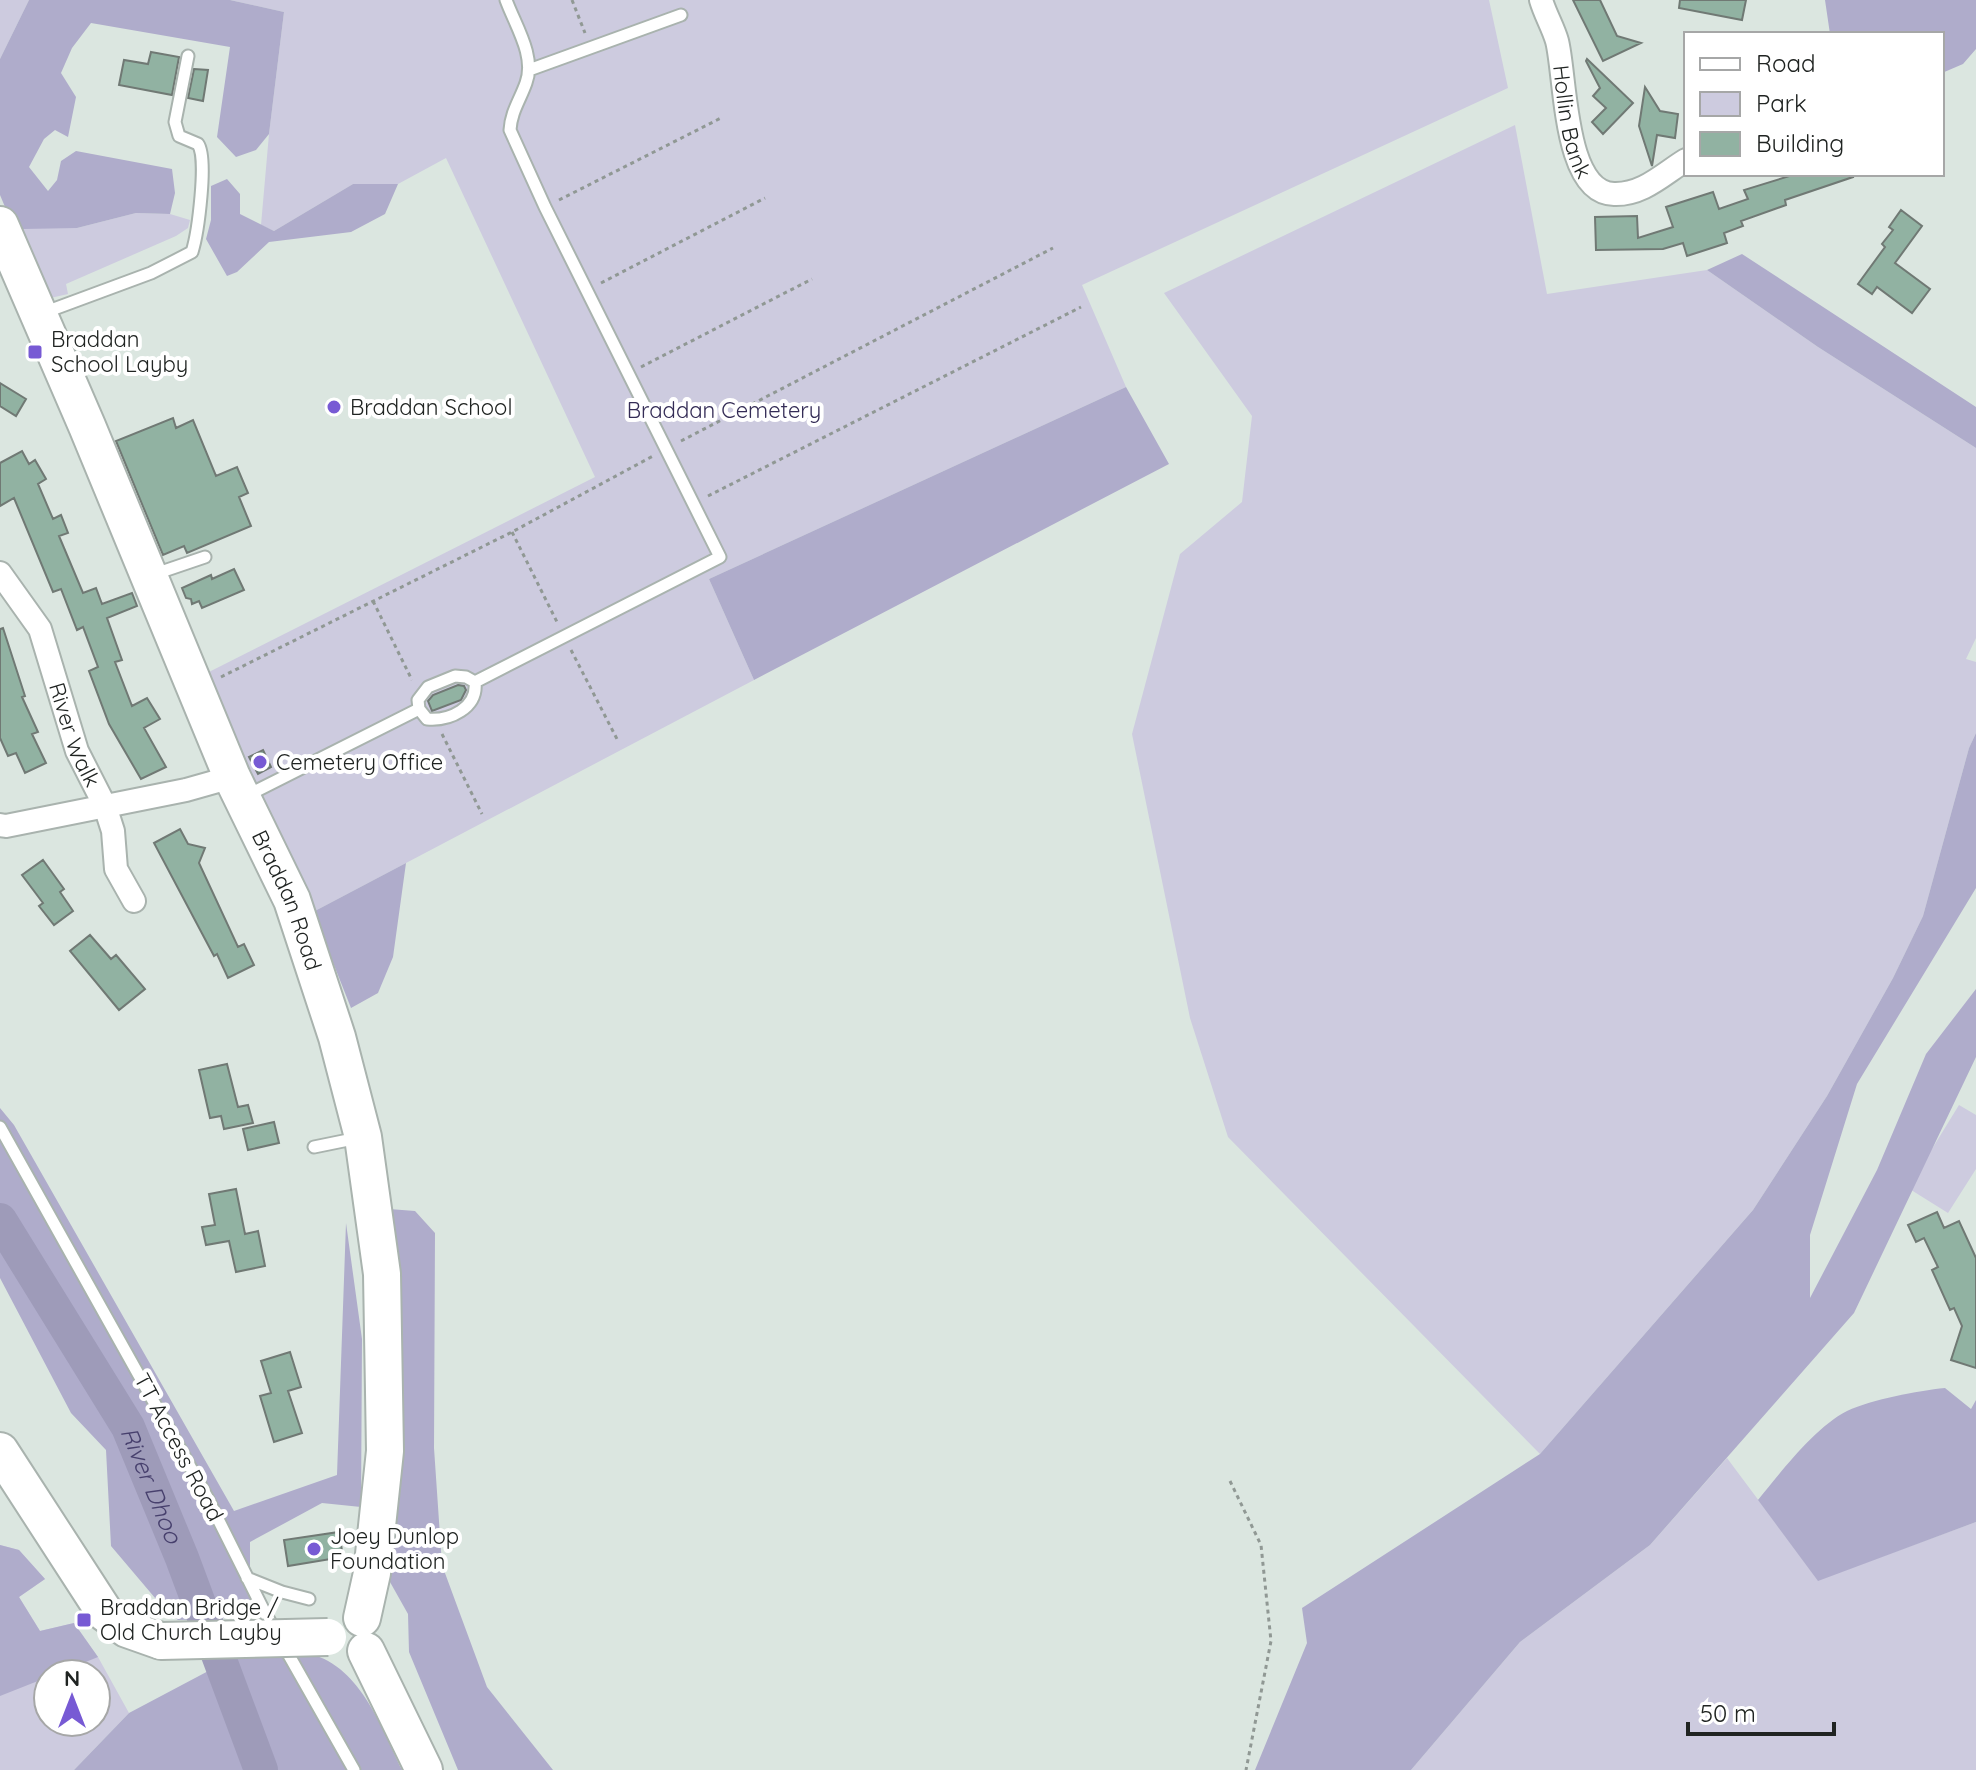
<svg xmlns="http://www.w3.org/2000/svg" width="1976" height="1770" font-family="Quicksand,sans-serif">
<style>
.green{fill:#cdcbdf;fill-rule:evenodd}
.forest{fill:#afaccb}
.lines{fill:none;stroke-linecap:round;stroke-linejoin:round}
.river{stroke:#9e9bb9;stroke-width:34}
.building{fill:#91b2a2;stroke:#707974;stroke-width:2}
.service-casing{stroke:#a9b3ae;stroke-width:15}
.minor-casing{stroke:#a9b3ae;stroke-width:26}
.trunk-casing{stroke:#a9b3ae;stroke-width:40}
.path{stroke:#909894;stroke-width:3;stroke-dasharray:4 4;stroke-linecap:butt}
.service{stroke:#fff;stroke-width:11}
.minor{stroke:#fff;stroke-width:22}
.trunk{stroke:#fff;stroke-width:36}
.trunk-bridge-casing{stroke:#a9b3ae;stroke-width:40;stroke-linecap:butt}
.trunk-bridge{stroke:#fff;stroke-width:36}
.poi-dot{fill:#775ad4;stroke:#fff;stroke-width:3}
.labels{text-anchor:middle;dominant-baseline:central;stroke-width:8;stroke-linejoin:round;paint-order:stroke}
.street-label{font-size:22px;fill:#202422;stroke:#fff}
.poi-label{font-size:22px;fill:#202422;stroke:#fff;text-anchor:start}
.park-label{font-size:22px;fill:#342c56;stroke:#fff}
.water-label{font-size:24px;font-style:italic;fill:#47406d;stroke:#fff}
</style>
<rect width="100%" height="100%" fill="#dbe6e0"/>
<path class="green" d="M0 0H29L0 59Z
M230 0H1489L1508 88 1082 285 1126 387 709 579 754 680 313 912 263 796 258 784 252 782 205 674 595 477 446 158 398 184H353L274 231 261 225 269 134 284 12Z
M1515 125 1547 294 1707 270 1818 347 1976 448V638L1966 659 1976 662V733L1969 748 1923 916 1893 978 1827 1096 1753 1210 1540 1454 1228 1137 1190 1018 1132 734 1180 554 1242 502 1252 416 1164 293Z
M136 213 170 214 190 220 188 228 176 236 66 284 68 294 46 299 8 214 77 228Z
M1959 1105 1976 1115V1169L1948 1213 1908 1188Z
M1727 1458 1818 1580 1976 1522V1770H1411L1520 1642 1650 1545Z
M0 1545 19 1550 45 1579 19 1597 40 1631 74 1623 98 1657 129 1713 74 1770H0ZM48 1674H96V1722H48Z"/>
<path class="forest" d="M29 0H230L284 12 269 134 256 150 236 157 217 137 230 47 91 23 72 48 61 73 76 97 68 137 55 130 44 139 29 167 48 191 57 180 61 161 76 151 172 169 175 193 170 214 136 213 77 228 23 229 8 214 0 195V59Z
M1825 0H1976V49L1963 64 1942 73V34H1830Z
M227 179 240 194V214L274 231 353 184H398L385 214 351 232 269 242 237 272 227 276 206 239 211 220V186Z
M1742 254 1976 407V448L1818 347 1707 270Z
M1126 387 1169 464 754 680 709 579Z
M1976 733V888L1857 1084 1810 1235V1298L1877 1170 1926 1054 1976 989V1057L1854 1313 1650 1545 1520 1642 1411 1770H1255L1307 1643 1302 1608 1540 1454 1753 1210 1827 1096 1893 978 1923 916 1969 748Z
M406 863 393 957 378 993 351 1008 313 912Z
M0 1108 14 1125 234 1511 337 1475 346 1223 362 1339 361 1507 322 1503 250 1542V1617L178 1620 161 1605 111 1546 106 1450 71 1413 0 1278Z
M389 1209 415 1211 435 1233 434 1448 442 1565 487 1687 553 1770H458L409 1652 408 1614 390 1582 398 1433Z
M1945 1388 1971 1409 1976 1400V1522L1818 1581 1758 1500C1782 1471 1814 1428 1847 1411 1873 1399 1917 1391 1945 1388Z
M0 1545 19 1550 45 1579 19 1597 40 1631 74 1623 98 1657 56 1674H48V1677L0 1696Z
M248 1650C266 1651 286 1650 305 1653 359 1662 381 1727 402 1770H74L129 1713Z"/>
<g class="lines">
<path class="river" id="s1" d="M0 1220 128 1427 182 1558 261 1770"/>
</g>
<path class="building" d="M1573 0H1600L1617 36 1641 43 1603 61Z
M1680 0H1746L1742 20 1679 8Z
M151 52 179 57 172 95 119 85 124 60 148 64Z
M1587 59 1633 103 1603 134 1592 122 1606 108 1593 96 1600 88 1586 61Z
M194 69 208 70 203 101 188 98Z
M1645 87 1660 111 1678 114 1675 138 1657 135 1652 166 1639 126Z
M1796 174H1852L1853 177 1785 200 1786 205 1741 221 1743 226 1724 233 1727 243 1687 256 1683 243 1663 249 1596 250 1595 217 1637 216 1638 238 1673 227 1666 207 1713 192 1719 209 1748 199 1744 190Z
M1901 210 1922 226 1895 263 1930 289 1912 313 1877 287 1872 294 1858 284 1885 247 1882 244 1893 230 1889 227Z
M0 383 26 399 16 416 0 406Z
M173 418 176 428 193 420 216 476 237 467 248 493 239 497 251 526 187 553 184 546 163 555 116 441Z
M22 451 29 464 35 460 46 479 38 484 53 519 61 515 68 533 59 536 83 593 96 588 102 604 132 593 137 606 107 618 122 660 115 662 132 706 147 698 160 719 144 728 166 767 141 779 109 724 89 671 98 667 83 627 77 630 61 589 53 592 14 498 0 506V463Z
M234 569 244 590 202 608 199 601 192 604 191 599 186 598 182 588 211 575 212 579Z
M3 628 25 696 22 697 38 732 32 734 46 763 25 773 16 753 8 756 0 738V629Z
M458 685 464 686 466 690 461 700 432 711 428 701 433 695Z
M263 750 271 767 258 774 249 757Z
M180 829 188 844 205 848 199 863 238 947 244 944 254 965 228 978 217 954 214 956 154 843Z
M43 860 64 889 60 892 73 911 54 925 39 906 43 903 22 875Z
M90 935 111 959 116 955 145 989 119 1010 70 951Z
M227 1064 238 1107 248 1105 253 1123 224 1129 221 1116 210 1118 199 1070Z
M274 1122 279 1143 248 1150 243 1129Z
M236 1189 245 1234 258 1231 265 1266 236 1272 229 1241 206 1245 202 1227 215 1225 209 1194Z
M1937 1212 1944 1228 1959 1221 1976 1258V1368L1951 1360 1962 1326 1954 1308 1950 1310 1932 1270 1938 1267 1924 1238 1916 1242 1908 1225Z
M290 1352 301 1387 288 1391 302 1433 274 1442 260 1396 271 1393 261 1361Z
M339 1532 343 1557 288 1566 284 1540Z"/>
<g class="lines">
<g class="service-casing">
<path id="service" d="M529 70 681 15
M43 313 151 273 192 252C198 233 208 158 198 144L179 136 175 122 188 56
M152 575 205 557
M455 676 466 677 475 682C478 708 450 721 427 719L419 709 418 700 428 687Z
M475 682 720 557 545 207 510 130C511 112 520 100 526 83 536 56 515 25 506 0
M248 795 419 709
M0 1127 207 1497 265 1613 354 1770
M314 1147 358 1138
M247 1578 282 1592 309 1599"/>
</g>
<g class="minor-casing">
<g id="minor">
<path id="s2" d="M1541 0C1545 14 1553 27 1557 41 1566 75 1563 193 1614 194 1643 195 1663 174 1686 160"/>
<path id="s3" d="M0 573 40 629 77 751 105 806 113 831 116 869 134 901"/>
<path d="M0 825 6 826 186 790 232 777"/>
</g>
</g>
<g class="trunk-casing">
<g id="trunk">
<path id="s4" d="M0 225 87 426 232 777 292 900 337 1037 363 1137 382 1274 385 1451 372 1573 362 1618"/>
<path d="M0 1451 105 1613 127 1629 161 1641"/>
<path d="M366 1651 424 1770"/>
</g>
</g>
<path class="path" d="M572 0 585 33
M559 200 721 118
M601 283 765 198
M641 367 812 279
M681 441 1053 248
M708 496 1081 307
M512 532 557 622
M373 601 412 680
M571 650 617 739
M221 677 512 532 653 456
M442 734 482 814
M1230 1481 1261 1545 1271 1641 1246 1770"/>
<use href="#service" class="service"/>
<use href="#minor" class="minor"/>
<use href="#trunk" class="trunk"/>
<g class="trunk-bridge-casing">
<path id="trunk-bridge" d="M161 1641 328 1637"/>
</g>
<use href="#trunk-bridge" class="trunk-bridge"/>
</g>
<g class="poi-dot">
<rect x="27" y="344" width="16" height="16" rx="4"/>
<circle cx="334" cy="407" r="8"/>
<circle cx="260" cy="762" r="8"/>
<circle cx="314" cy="1549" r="8"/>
<rect x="76" y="1612" width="16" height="16" rx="4"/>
</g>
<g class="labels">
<g class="street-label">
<text stroke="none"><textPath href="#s2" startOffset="126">Hollin Bank</textPath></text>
<text stroke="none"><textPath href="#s3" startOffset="180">River Walk</textPath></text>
<text stroke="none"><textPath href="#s4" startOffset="734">Braddan Road</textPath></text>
<text transform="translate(179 1447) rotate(62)">TT Access Road</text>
</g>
<g class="poi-label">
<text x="51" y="339">Braddan<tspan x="51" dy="25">School Layby</tspan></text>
<text x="350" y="407">Braddan School</text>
<text x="276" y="762">Cemetery Office</text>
<text x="330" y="1536">Joey Dunlop<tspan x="330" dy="25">Foundation</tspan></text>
<text x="100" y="1607">Braddan Bridge /<tspan x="100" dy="25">Old Church Layby</tspan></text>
</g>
<g class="park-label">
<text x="724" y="410">Braddan Cemetery</text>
</g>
<g class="water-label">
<text stroke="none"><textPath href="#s1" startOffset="306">River Dhoo</textPath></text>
</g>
</g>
<rect x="1684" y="32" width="260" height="144" fill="#ffffff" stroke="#a6a7a7" stroke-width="2"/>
<rect x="1700" y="58" width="40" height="12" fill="#ffffff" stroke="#a6a7a7" stroke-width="2"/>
<text x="1756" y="72" font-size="24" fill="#202422">Road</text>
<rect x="1700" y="92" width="40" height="24" fill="#cdcbdf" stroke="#a6a7a7" stroke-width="2"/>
<text x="1756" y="112" font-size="24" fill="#202422">Park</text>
<rect x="1700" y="132" width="40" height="24" fill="#91b2a2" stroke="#a6a7a7" stroke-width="2"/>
<text x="1756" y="152" font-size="24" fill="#202422">Building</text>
<g transform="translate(72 1698)"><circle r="38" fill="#ffffff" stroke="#a6a7a7" stroke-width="2"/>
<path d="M0-6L14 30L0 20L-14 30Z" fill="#775ad4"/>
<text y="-12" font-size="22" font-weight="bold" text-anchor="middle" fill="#202422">N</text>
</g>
<path d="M1688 1722v12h146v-12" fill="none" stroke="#202422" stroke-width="4"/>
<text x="1700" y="1722" font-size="24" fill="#202422" stroke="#ffffff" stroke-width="6" paint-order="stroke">50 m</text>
</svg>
